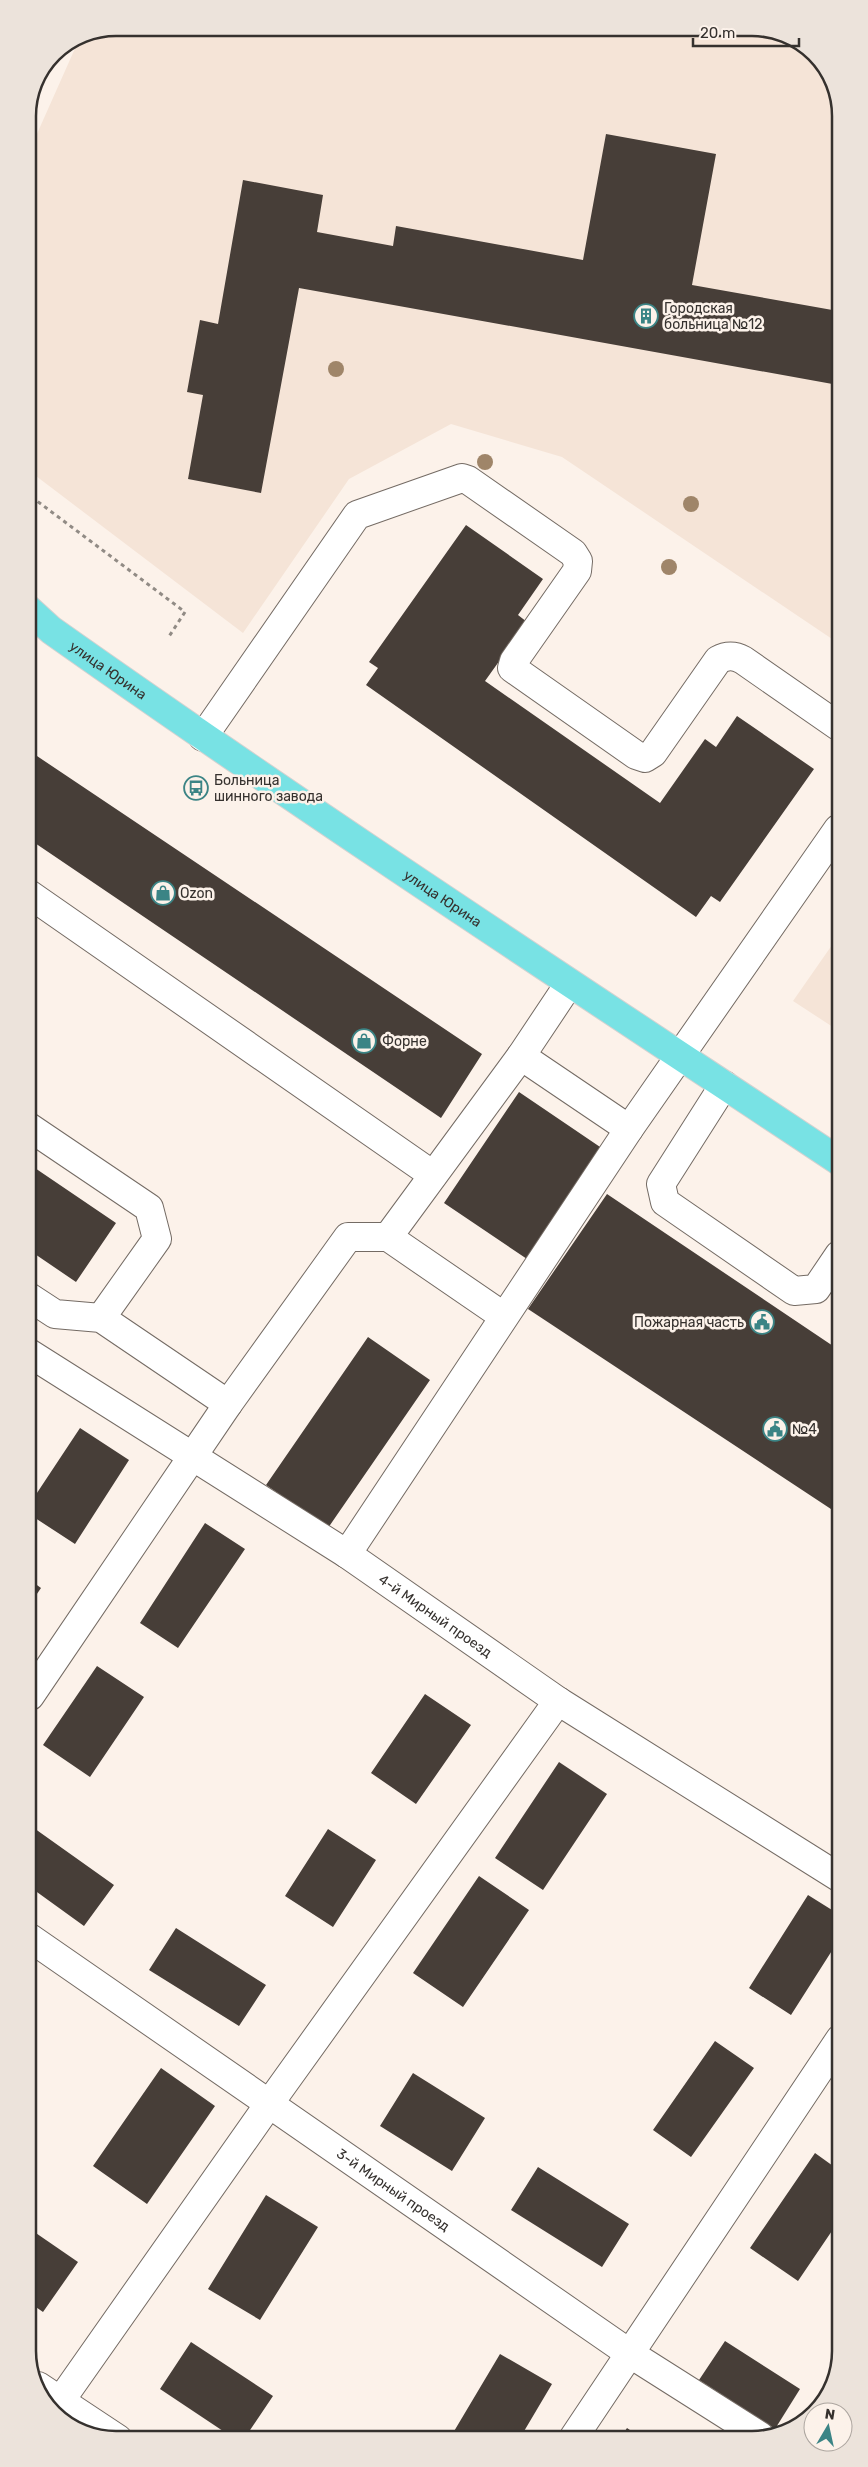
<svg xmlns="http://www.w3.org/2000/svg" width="868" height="2467" font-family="Rubik,sans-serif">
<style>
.built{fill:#f5e4d7}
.building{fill:#473e38}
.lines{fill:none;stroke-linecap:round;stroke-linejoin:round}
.minor-casing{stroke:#746b64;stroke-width:30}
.major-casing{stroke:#d3d2d1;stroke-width:30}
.path{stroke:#918b85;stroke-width:3;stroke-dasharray:4 4;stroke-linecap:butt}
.minor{stroke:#fff;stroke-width:28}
.major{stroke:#78e2e4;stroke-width:28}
.tree{fill:#9f8569}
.labels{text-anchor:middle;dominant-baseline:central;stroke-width:5;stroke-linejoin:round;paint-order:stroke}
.poi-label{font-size:14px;fill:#35312e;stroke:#fcf2ea;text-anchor:start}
.street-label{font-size:14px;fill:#35312e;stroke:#fcf2ea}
.rim{fill:none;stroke:#35312e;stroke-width:2.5}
</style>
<rect width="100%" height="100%" fill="#fcf2ea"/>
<path class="built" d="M116 28H758L806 46 837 93 838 643 562 457 451 424 349 479 243 633 36 476 28 264V154L81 35Z
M839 935V1031L793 1001Z"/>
<path class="building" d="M606 134 716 154 692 285 838 311V385L299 288 261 493 188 479 203 395 187 392 200 320 218 324 243 180 323 195 317 232 393 246 396 226 583 260Z
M466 525 543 579 518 615 527 622 485 681 660 803 705 739 716 747 737 716 814 769 720 902 711 896 696 917 366 685 378 668 369 662Z
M28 750 482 1054 441 1118 29 839Z
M519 1092 606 1151 530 1261 444 1203Z
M29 1164 116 1223 76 1282 29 1250Z
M607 1194 839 1350V1508L837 1513 528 1309Z
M368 1337 430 1380 328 1528 266 1485Z
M80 1428 129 1460 75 1544 29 1514V1505Z
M205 1523 245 1549 178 1648 140 1623Z
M30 1580 41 1588 30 1604Z
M97 1666 144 1697 90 1777 43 1745Z
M425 1694 471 1725 416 1804 371 1773Z
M559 1762 607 1794 543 1890 495 1858Z
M31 1826 114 1885 84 1926 30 1887Z
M328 1829 376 1860 333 1927 285 1896Z
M479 1876 529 1910 463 2007 413 1973Z
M808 1895 840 1915V1938L791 2015 749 1988Z
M176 1928 266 1985 239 2026 149 1970Z
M715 2041 754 2068 691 2157 653 2130Z
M161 2068 215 2106 147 2204 93 2166Z
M413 2073 485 2118 452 2171 380 2126Z
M815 2153 840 2171V2219L798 2281 750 2248Z
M538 2167 629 2224 602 2267 511 2210Z
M266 2195 318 2227 260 2320 208 2289Z
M30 2229 78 2262 43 2312 30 2303Z
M725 2341 800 2389 775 2429 699 2380Z
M191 2342 273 2396 244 2439H235L160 2389Z
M500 2354 552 2384 520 2438H450Z
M627 2428 640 2437H621Z"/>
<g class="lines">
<g class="minor-casing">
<g id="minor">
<path d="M203 737 357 515 462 478 468 480 573 553 578 561 577 571 514 661 512 668 636 755 645 758 653 753 718 660C727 655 734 655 743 660L838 726"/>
<path d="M29 894 433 1175"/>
<path d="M521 1056 629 1129 838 829"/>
<path d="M724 1085 661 1184 665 1202 794 1291 816 1289 839 1255"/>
<path d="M29 1127 149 1208 157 1239 101 1318"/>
<path d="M388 1237 503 1316"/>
<path d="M29 1297 55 1314 101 1318 228 1404"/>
<path id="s1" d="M29 1353 347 1554 558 1701 840 1878"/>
<path d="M347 1554 629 1129"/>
<path d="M30 1696 228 1404 348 1237H388L521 1056 569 984"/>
<path id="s2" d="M30 1938 629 2353 760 2436"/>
<path d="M38 2386 118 2439"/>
<path d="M61 2400 269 2104 558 1701"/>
<path d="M574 2437 840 2039"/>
</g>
</g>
<g class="major-casing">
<g id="major">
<path id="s3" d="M28 609 51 630C310 813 575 986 839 1161"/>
</g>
</g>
<path class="path" d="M28 113 55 52
M28 489 37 501 185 612 168 638"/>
<use href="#minor" class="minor"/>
<use href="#major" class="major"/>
</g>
<g class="tree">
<circle cx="336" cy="369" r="8"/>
<circle cx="485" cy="462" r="8"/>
<circle cx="691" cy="504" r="8"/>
<circle cx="669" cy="567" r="8"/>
</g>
<defs>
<g id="building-ring" transform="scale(1.25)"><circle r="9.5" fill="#fcf2ea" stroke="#3b8485" stroke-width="1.5"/><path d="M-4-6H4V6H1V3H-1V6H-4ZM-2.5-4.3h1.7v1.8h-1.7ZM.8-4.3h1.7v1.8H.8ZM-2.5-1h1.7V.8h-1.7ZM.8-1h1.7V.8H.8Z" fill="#3b8485"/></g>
<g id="bus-ring" transform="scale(1.25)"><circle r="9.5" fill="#fcf2ea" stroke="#3b8485" stroke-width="1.5"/><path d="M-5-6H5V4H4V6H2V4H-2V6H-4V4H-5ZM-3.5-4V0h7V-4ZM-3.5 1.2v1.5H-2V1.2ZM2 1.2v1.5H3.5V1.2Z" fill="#3b8485"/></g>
<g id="shop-ring" transform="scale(1.25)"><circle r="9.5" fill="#fcf2ea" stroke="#3b8485" stroke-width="1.5"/><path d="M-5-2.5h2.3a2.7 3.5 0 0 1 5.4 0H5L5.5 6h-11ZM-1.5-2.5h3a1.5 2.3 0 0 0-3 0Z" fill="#3b8485"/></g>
<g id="civic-ring" transform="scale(1.25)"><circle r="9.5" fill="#fcf2ea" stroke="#3b8485" stroke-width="1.5"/><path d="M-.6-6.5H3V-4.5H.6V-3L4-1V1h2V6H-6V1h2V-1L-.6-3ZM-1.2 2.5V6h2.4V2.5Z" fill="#3b8485"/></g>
</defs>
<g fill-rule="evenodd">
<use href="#building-ring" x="646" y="316"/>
<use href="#bus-ring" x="196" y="788"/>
<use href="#shop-ring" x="163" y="893"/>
<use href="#shop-ring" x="364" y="1041"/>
<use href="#civic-ring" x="762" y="1322"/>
<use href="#civic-ring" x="775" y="1429"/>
</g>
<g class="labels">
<g class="poi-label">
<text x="664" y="308">Городская<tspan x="664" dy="16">больница №12</tspan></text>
<text x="214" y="780">Больница<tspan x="214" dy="16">шинного завода</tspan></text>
<text x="180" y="893">Ozon</text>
<text x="382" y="1041">Форне</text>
<text x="744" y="1322" text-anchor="end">Пожарная часть</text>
<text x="792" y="1429">№4</text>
</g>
<g class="street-label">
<text stroke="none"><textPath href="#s3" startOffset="101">улица Юрина</textPath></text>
<text stroke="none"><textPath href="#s3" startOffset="506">улица Юрина</textPath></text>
<text stroke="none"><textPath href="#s1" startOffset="484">4-й Мирный проезд</textPath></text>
<text stroke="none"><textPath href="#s2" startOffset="442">3-й Мирный проезд</textPath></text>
</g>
</g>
<path d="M0 0H868V2467H0ZM116 36H752A80 80 0 0 1 832 116V2351A80 80 0 0 1 752 2431H116A80 80 0 0 1 36 2351V116A80 80 0 0 1 116 36Z" fill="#ece3db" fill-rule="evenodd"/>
<path class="rim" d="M116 36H752A80 80 0 0 1 832 116V2351A80 80 0 0 1 752 2431H116A80 80 0 0 1 36 2351V116A80 80 0 0 1 116 36Z"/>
<g transform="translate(828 2427) rotate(9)"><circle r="24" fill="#fcf2ea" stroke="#aca59f"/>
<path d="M0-4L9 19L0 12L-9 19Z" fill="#3b8485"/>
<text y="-8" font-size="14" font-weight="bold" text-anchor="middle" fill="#35312e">N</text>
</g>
<path d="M693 38v8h106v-8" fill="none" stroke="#35312e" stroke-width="2.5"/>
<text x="700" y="38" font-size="15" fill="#35312e" stroke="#fcf2ea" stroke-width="4" paint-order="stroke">20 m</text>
</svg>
